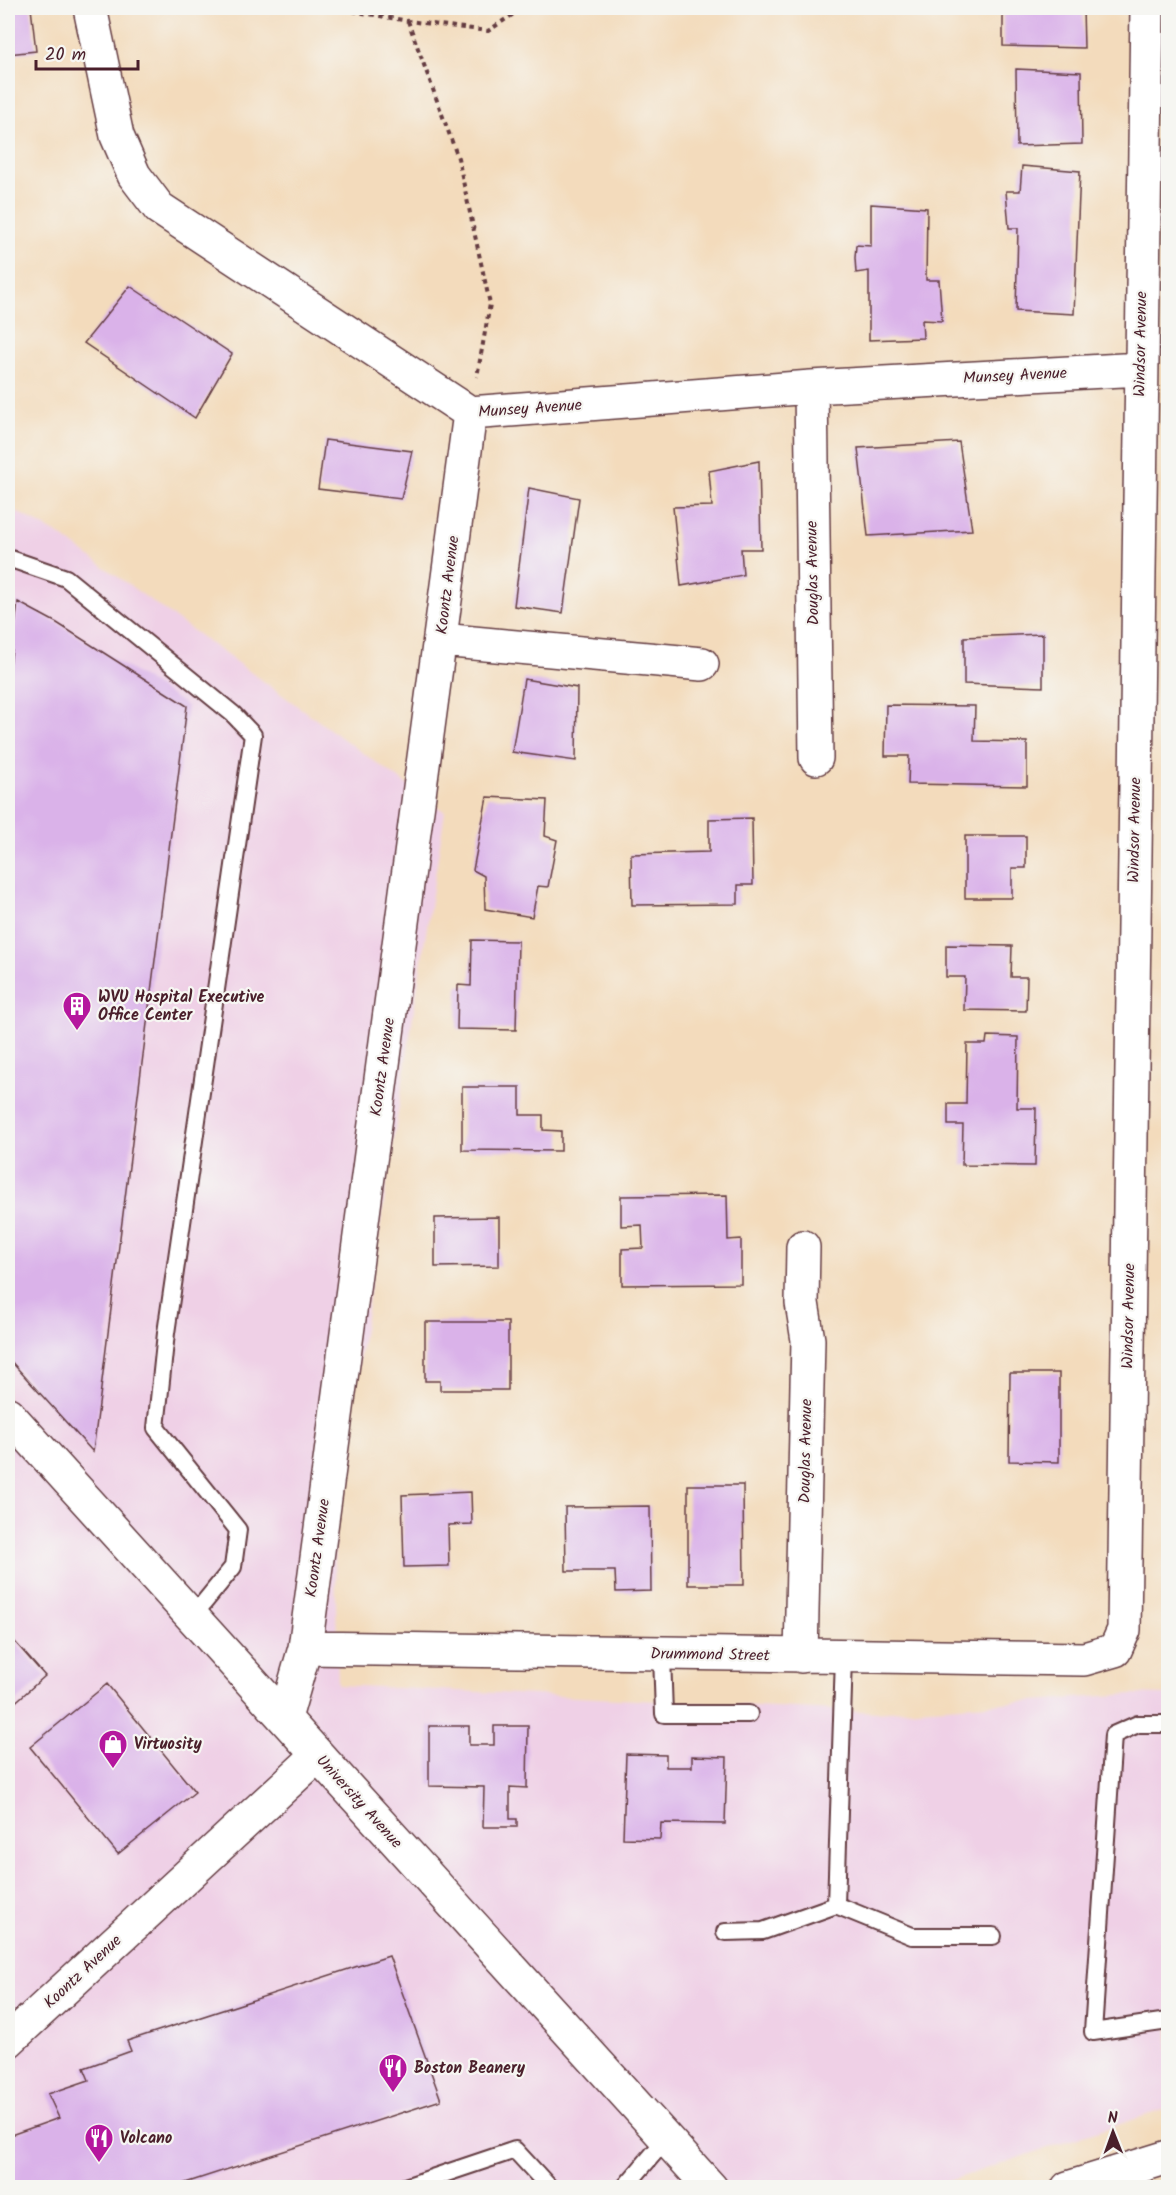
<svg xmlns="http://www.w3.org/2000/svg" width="1176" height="2195" font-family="Kalam,sans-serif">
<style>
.built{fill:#efd0e6}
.building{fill:#dab2e9}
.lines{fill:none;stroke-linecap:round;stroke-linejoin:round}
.service-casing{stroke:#633b41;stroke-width:20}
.minor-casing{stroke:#633b41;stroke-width:36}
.tertiary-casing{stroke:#633b41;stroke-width:36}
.primary-casing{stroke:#633b41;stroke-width:36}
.path{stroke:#633b41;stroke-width:4;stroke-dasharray:4.5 4.5;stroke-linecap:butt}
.service{stroke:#fff;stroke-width:16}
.minor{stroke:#fff;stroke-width:33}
.tertiary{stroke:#fff;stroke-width:33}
.primary{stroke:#fff;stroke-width:33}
.labels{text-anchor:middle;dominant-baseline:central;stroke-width:4.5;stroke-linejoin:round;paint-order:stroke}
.street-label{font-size:16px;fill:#4a1f2b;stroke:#f6f6f2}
.poi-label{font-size:16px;font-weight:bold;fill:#4a1f2b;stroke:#f6f6f2;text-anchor:start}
</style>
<rect width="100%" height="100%" fill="#f6f6f2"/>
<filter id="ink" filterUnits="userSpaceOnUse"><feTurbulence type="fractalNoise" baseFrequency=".0167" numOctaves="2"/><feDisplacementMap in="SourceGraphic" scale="12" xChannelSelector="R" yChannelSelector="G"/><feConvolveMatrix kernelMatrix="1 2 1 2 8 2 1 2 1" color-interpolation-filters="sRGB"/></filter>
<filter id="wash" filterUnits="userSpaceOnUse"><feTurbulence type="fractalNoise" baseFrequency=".008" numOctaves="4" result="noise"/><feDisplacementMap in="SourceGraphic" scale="24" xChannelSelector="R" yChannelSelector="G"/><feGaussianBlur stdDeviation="1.35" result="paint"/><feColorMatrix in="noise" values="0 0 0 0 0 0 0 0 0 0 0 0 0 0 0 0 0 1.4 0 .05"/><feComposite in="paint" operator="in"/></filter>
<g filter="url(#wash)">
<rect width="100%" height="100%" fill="#f3dbbc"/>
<path class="built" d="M8 507 61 536 445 812 334 1520 338 1685 876 1712 1133 1694 1168 1695V2108L931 2187H8Z"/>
<g id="blocks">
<path class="building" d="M8 8H31L36 51 8 54Z
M1003 8H1083L1084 48 1003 46Z
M1016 69 1081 72 1082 144 1017 146Z
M1022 166 1080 171 1074 314 1016 311 1018 228H1009L1006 191H1020Z
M871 204 927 208 926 280H939L942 321 922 320 923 338 869 340V271L856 273 855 258 856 245 871 246Z
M130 286 232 354 195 418 84 343Z
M325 440 412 451 401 499 318 489Z
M959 442 972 530 868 536 858 448Z
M759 461 761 549H741L743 575 681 586 673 507 712 506 709 471Z
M529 488 579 498 563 613 514 606Z
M18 602 57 623 187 706 93 1452 8 1358V681Z
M1043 634V687L964 684V637Z
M524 679 577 688 576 761 512 752Z
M886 705 975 706 974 741 1027 742V786L908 784 909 756H885Z
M487 797 547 800 545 836 557 840 548 887 538 886 532 917 485 909 484 876 473 870Z
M752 818 753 885H738V904L632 905 631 854 709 852V819Z
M965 836H1026V868H1012V898H965Z
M472 940 518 941 516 1030 457 1029 458 985 471 986Z
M946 945 1012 946 1011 977H1027L1026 1011 964 1010 965 977H946Z
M987 1036 1018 1037 1017 1108H1036L1035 1166 962 1165 963 1125H948V1104H966L967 1044H986Z
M462 1087H520V1115H543V1130L561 1131V1151L462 1150Z
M727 1195 728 1240 741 1239V1284L622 1285V1249L643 1248 642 1225 621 1226V1196Z
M499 1217V1266L435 1267V1218Z
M425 1322H508V1390H440V1381H425Z
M1010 1373H1059V1462L1009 1461Z
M688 1485H743L744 1585H688Z
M471 1492 472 1524 448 1525 449 1566 404 1567 402 1495Z
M650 1506 651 1591 616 1592 615 1571H566L565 1507Z
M8 1634 45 1676 11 1706 8 1703Z
M107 1684 195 1792 118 1854 30 1747Z
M429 1726H469V1745H494V1726H528L527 1788 510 1787V1819H517V1827H483L484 1787 429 1786Z
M626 1754 666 1755V1767H692V1756L727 1757 725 1824 661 1823 660 1839 623 1838Z
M389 1956 441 2100 170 2188H8V2136L59 2118 48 2094 89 2080 84 2068 131 2051 127 2041Z"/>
</g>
</g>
<g filter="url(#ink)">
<use href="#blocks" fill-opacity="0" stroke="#633b41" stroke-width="1.5"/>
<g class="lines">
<g class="service-casing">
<path id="service" d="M8 558 66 578 233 714 253 735 166 1333 156 1428 238 1530 233 1567 193 1616
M662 1655 664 1714H749
M844 1657 836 1905 912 1936H993
M1168 1724H1138L1113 1735 1093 2032 1168 2021
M725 1932 763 1931 836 1905
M402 2188 515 2150 550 2188
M624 2188 666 2139"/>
</g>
<g class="minor-casing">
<path id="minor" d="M90 8 117 136 134 175 159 208 470 413 811 387 1141 369
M811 387 816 758
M441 640 702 664
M305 1648 1084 1659 1115 1650 1124 1630 1147 8
M801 1656 808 1340 802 1303 803 1247
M285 1718 305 1648 470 413
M8 2041 317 1756"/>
</g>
<g class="tertiary-casing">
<path id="tertiary" d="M8 1414 711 2188"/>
</g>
<g class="primary-casing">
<path id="primary" d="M1068 2188 1168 2157"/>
</g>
<path class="path" d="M335 8 408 21 488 31 515 13 494 8
M408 21 458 158 490 304 477 377"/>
<use href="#service" class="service"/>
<use href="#minor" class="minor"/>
<use href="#tertiary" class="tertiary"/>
<use href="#primary" class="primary"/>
</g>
</g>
<defs>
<g id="building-pin" transform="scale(1.5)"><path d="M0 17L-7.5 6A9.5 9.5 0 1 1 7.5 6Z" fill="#b5179e" stroke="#f6f6f2"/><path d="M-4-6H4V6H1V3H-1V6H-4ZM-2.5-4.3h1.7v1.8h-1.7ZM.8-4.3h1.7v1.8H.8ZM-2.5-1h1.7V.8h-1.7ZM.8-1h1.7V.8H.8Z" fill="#fff"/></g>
<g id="shop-pin" transform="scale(1.5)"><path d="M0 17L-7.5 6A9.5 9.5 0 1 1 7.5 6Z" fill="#b5179e" stroke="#f6f6f2"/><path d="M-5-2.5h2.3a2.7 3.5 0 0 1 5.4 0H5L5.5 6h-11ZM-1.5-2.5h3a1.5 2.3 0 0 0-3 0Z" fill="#fff"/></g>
<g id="restaurant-pin" transform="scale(1.5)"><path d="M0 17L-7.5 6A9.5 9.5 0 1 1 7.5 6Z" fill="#b5179e" stroke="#f6f6f2"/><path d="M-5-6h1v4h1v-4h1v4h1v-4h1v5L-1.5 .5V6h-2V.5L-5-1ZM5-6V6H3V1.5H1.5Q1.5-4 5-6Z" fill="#fff"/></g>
</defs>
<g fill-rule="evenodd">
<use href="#building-pin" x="77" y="1006"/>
<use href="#shop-pin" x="113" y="1744"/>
<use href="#restaurant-pin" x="393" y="2068"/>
<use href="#restaurant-pin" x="99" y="2138"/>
</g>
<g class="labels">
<g class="street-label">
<text transform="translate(1141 344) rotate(-89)">Windsor Avenue</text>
<text transform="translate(1015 376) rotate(-3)">Munsey Avenue</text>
<text transform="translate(530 409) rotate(-4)">Munsey Avenue</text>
<text transform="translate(813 573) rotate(-91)">Douglas Avenue</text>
<text transform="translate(448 585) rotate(-83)">Koontz Avenue</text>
<text transform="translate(1135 830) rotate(-89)">Windsor Avenue</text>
<text transform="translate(383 1067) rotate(-82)">Koontz Avenue</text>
<text transform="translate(1129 1316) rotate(-89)">Windsor Avenue</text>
<text transform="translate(806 1451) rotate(-89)">Douglas Avenue</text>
<text transform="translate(318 1548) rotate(-82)">Koontz Avenue</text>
<text transform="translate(710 1655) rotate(1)">Drummond Street</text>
<text transform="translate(359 1802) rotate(48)">University Avenue</text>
<text transform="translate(83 1972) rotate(-43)">Koontz Avenue</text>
</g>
<g class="poi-label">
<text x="98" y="997">WVU Hospital Executive<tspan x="98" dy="18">Office Center</tspan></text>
<text x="134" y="1744">Virtuosity</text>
<text x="414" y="2068">Boston Beanery</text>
<text x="120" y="2138">Volcano</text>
</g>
</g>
<rect width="1176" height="2195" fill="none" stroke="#f6f6f2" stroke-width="30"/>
<g transform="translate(1113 2132) rotate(359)" stroke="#f6f6f2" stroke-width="4.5" paint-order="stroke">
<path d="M0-4.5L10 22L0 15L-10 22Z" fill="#4a1f2b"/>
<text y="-9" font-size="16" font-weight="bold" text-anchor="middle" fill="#4a1f2b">N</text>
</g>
<path d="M36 60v9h102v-9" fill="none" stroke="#4a1f2b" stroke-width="3"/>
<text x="45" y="60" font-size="18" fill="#4a1f2b" stroke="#f6f6f2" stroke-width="4.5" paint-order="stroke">20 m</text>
</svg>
